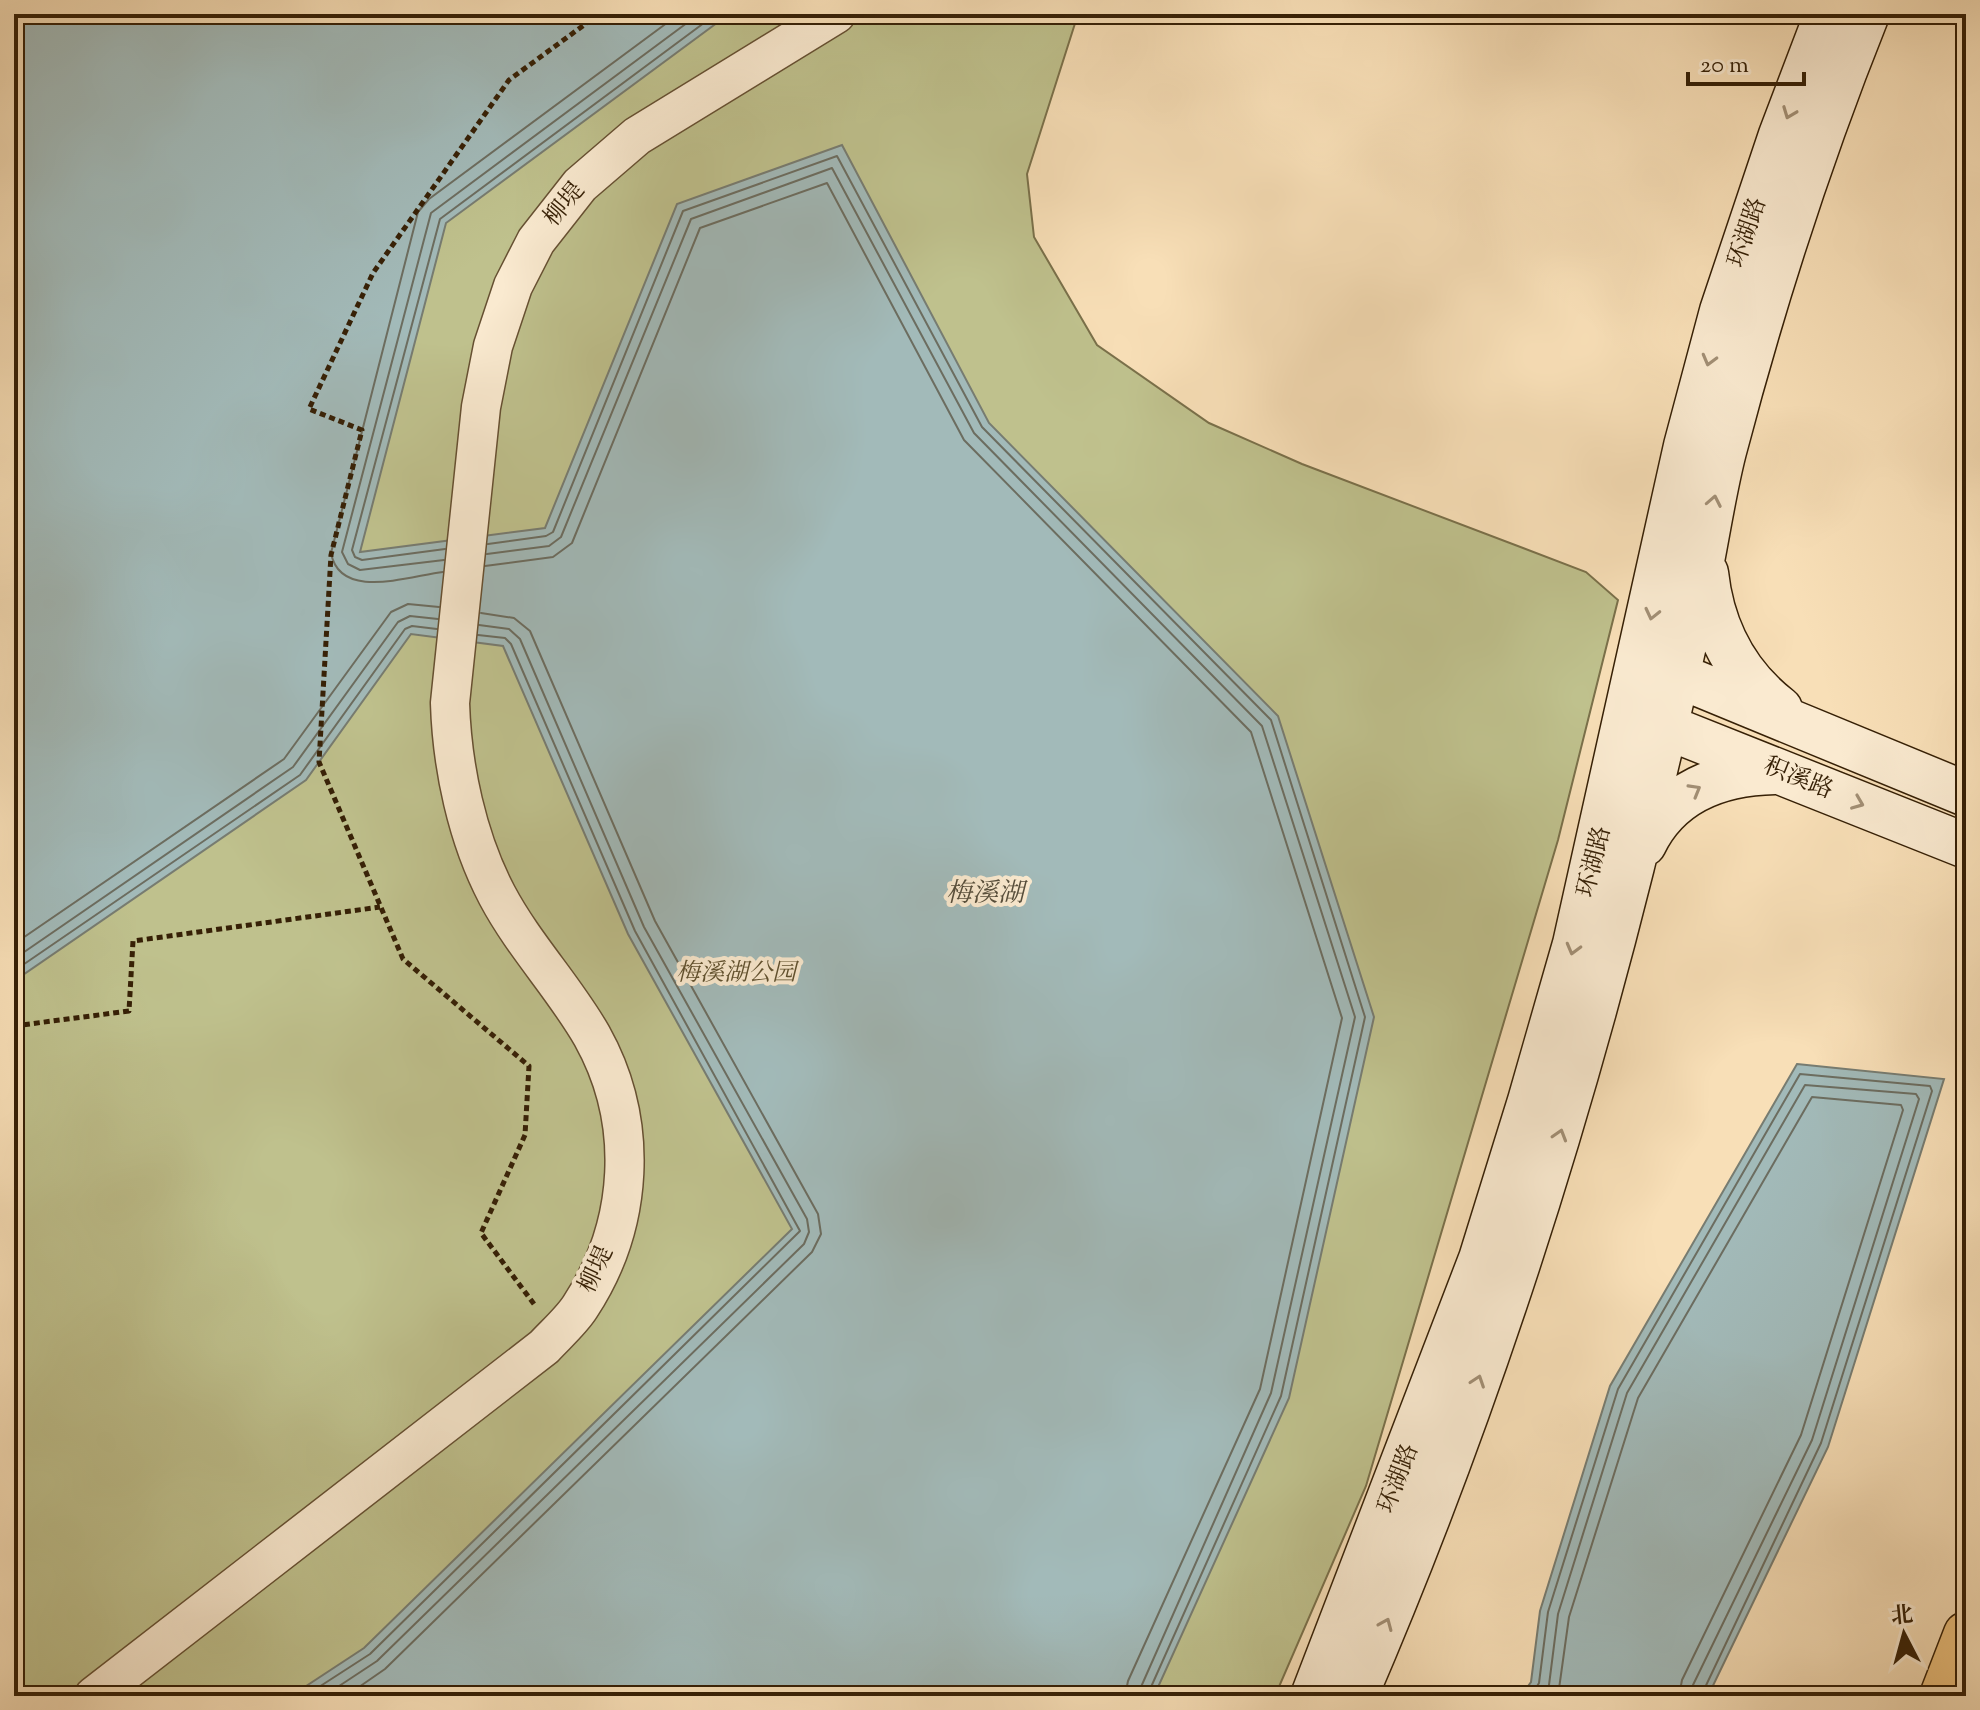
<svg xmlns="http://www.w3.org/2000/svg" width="1980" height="1710" font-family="'Sorts Mill Goudy','Noto Serif SC',serif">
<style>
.green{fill:#bfc18d;stroke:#7a704a;stroke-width:2}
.water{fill:#a2bab9;stroke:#777c71;stroke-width:2}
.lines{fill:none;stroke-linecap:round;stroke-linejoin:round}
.shore{stroke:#6c6d60;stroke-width:2}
.street-casing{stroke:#665032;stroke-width:41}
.secondary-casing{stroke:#362006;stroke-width:47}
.primary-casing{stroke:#362006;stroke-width:47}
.path{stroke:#362006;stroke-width:5;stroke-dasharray:6 4;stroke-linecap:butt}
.street{stroke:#faead0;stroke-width:38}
.secondary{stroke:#faead0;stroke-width:44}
.primary{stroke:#ecc07c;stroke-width:44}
.oneway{stroke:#a28f75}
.labels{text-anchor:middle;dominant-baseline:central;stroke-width:8;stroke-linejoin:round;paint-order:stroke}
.street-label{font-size:24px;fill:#362006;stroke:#faead0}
.park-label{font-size:24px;font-style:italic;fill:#5f502e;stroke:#faead0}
.water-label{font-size:26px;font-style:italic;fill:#564e3c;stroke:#faead0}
</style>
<rect width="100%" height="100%" fill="#f8dfb7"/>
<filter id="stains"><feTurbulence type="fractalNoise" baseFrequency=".0025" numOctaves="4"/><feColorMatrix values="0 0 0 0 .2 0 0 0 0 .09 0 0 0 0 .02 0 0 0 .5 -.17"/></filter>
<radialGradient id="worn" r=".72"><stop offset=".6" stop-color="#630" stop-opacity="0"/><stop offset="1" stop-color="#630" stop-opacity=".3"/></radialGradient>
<path class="green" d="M14 14H1078L1027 174 1034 237 1097 345 1209 423 1302 464 1586 572 1618 600 1558 840 1366 1486 1275 1696H14Z"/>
<path class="water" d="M14 14H729L446 223 360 552 545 528 677 204 842 145 989 423 1278 716 1374 1017 1289 1398 1154 1696H291L364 1648 792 1229 628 934 503 646 411 634 306 780 14 981Z
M1797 1064 1944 1079 1828 1447 1708 1696H1521L1531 1682 1540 1611 1610 1386Z"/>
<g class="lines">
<path class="shore" d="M488 544 546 536 553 532 683 211 837 156 982 427 1271 720 1365 1017 1281 1396 1147 1696
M445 549 362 560 355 557 352 550 440 219 716 14
M487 554 549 546 561 537 691 219 832 168 974 433 1262 726 1355 1017 1271 1393 1137 1696
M444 560 360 570 348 564 342 552 431 213 699 14
M485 566 553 557 572 543 700 228 827 183 964 440 1251 732 1342 1018 1260 1389 1128 1681 1125 1696
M443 572C409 576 340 601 331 553L418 212 429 199 679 14
M14 944 284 759 391 612 408 604 439 607
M14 959 293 767 398 622 410 616 438 619
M14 971 300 775 405 629 412 626 437 629
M305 1696 370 1654 800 1231 635 931 511 644 505 638 478 635
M324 1696 377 1661 804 1244 809 1232 807 1219 644 927 520 639 509 629 479 625
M346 1696 385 1669 812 1252 821 1234 818 1214 655 921 530 631 514 618 481 613
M1531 1696 1539 1683 1548 1612 1618 1389 1800 1074 1930 1086 1932 1091 1821 1443 1701 1696
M1544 1696 1549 1685 1558 1614 1627 1393 1805 1085 1916 1094 1919 1099 1812 1440 1693 1685 1691 1696
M1558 1696 1569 1617 1638 1398 1812 1097 1901 1105 1903 1110 1801 1435 1682 1680 1679 1696"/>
<g class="street-casing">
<path id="street" d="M94 1696 544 1347C556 1334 571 1321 580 1307 634 1225 640 1122 592 1036 564 987 524 946 497 895 467 838 452 767 450 703L481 407 493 346 513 286 536 241 580 185 637 136 836 14"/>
</g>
<g class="secondary-casing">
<path id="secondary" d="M1706 573C1712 628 1736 675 1780 709
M1650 664 1966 794
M1639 716 1966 846
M1644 844C1669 792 1720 773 1775 772
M1313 1696 1481 1259 1530 1101 1575 944 1686 446 1722 311 1781 135 1827 14
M1355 1696C1471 1427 1561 1150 1632 866 1655 771 1678 677 1698 581 1707 538 1713 494 1724 451 1763 302 1810 156 1867 14"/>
</g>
<g class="primary-casing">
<path id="primary" d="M1942 1696 1966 1634"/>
</g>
<path class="path" d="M14 1026 129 1011 133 941 380 907
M534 1304 481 1233 525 1135 529 1066 403 959 319 762 331 555 362 430 309 409 373 273 509 80 599 14"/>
<use href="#street" class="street"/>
<use href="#secondary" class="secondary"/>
<use href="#primary" class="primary"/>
</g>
<defs><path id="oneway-chevron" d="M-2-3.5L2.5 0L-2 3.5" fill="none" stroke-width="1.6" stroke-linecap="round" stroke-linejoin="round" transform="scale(2)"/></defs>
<g class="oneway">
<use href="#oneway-chevron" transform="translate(1789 113) rotate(111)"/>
<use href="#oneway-chevron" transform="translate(1709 360) rotate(105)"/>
<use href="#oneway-chevron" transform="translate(1714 501) rotate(-79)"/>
<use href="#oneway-chevron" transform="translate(1652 614) rotate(103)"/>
<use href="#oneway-chevron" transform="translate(1695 790) rotate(-30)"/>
<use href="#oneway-chevron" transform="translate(1858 803) rotate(22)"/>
<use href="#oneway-chevron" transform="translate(1573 949) rotate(105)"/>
<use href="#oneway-chevron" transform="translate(1560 1135) rotate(-73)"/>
<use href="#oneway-chevron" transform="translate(1478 1381) rotate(-71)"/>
<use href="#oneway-chevron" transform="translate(1386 1624) rotate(-67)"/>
</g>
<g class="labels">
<g class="street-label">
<text transform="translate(565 205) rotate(-50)">柳堤</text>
<text transform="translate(1748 233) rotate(-71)">环湖路</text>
<text transform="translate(1798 779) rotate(22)">积溪路</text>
<text transform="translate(1595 862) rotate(-76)">环湖路</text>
<text transform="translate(597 1270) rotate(-65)">柳堤</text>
<text transform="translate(1399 1479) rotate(-69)">环湖路</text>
</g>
<g class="park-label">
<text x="736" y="974">梅溪湖公园</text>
</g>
<g class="water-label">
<text x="985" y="894">梅溪湖</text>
</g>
</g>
<rect width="1980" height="1710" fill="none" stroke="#f8dfb7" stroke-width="48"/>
<rect x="16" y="16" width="1948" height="1678" fill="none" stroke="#362006" stroke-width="4"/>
<rect x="24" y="24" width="1932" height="1662" fill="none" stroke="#362006" stroke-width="2"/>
<g transform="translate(1904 1634) rotate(354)" stroke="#faead0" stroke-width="6" paint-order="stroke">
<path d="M0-6L14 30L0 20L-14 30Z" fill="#362006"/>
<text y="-12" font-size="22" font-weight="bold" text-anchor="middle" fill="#362006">北</text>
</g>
<path d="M1688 72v12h116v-12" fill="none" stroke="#362006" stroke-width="4"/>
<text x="1700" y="72" font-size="24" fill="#362006" stroke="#faead0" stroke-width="6" paint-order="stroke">20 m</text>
<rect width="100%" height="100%" filter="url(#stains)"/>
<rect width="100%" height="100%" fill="url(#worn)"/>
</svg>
